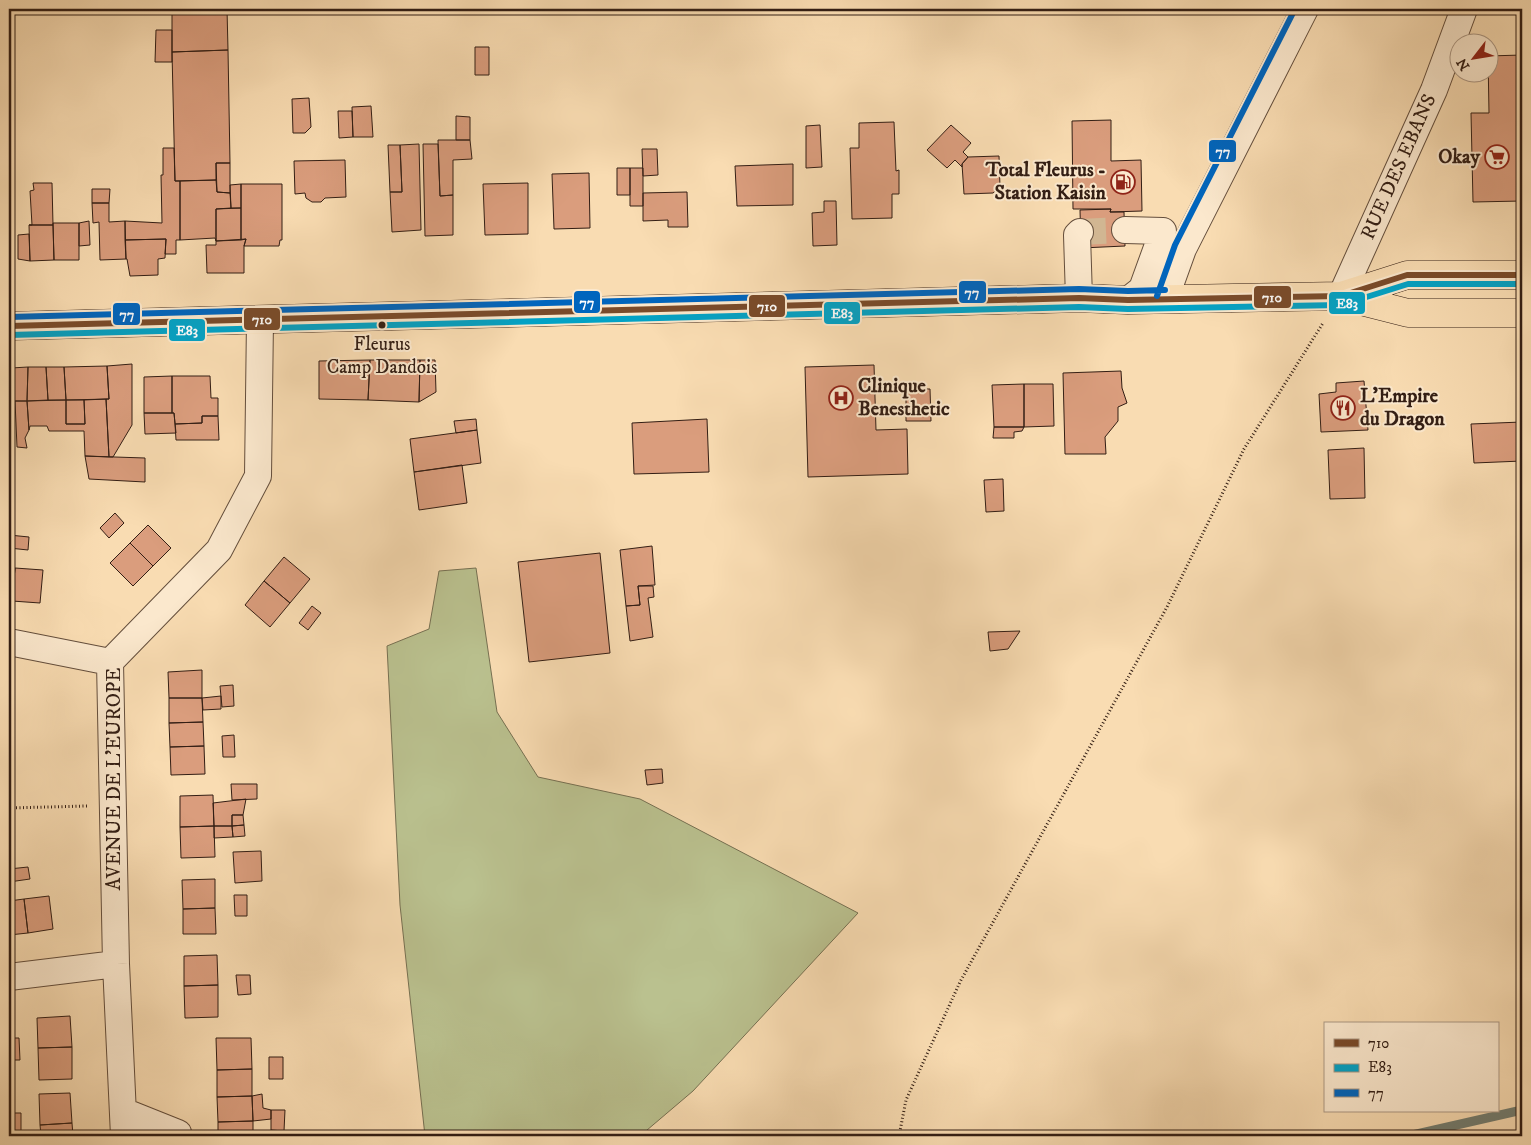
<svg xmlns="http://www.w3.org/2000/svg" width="1531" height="1145" font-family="'IM FELL DW Pica',serif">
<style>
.green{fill:#bac18f;stroke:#767052}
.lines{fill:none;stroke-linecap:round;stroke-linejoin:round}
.stream{stroke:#737d70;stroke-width:9}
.building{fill:#da9d7d;stroke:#331e14}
.minor-tunnel{stroke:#d1b692;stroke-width:26;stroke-dasharray:26 13;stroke-linecap:butt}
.minor-casing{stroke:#644e3c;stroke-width:28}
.major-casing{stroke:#331e14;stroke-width:29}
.path{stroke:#331e14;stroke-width:3;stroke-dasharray:1 2.5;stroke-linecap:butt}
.minor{stroke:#fbe8cd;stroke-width:26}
.major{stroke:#f9dcb2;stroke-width:28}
.bus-1-casing{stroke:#fbe8cd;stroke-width:10}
.bus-2-casing{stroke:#fbe8cd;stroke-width:10}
.bus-3-casing{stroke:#fbe8cd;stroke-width:10}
.bus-1{stroke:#7a4b2a;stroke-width:6}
.bus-2{stroke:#03a2c5;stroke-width:6}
.bus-3{stroke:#0065bd;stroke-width:6}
.bus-dot{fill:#331e14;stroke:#fbe8cd;stroke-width:2}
.labels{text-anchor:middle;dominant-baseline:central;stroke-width:4;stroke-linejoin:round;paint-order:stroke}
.bus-label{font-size:19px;fill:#331e14;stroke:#fbe8cd}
.poi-label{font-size:20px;font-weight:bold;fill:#331e14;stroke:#fbe8cd;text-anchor:end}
.street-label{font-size:20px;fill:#331e14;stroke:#fbe8cd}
.line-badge{stroke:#fbe8cd;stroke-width:2}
.badge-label{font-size:14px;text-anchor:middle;font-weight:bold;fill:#fff}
</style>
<rect width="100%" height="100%" fill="#f9dcb2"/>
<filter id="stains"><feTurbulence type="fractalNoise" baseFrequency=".004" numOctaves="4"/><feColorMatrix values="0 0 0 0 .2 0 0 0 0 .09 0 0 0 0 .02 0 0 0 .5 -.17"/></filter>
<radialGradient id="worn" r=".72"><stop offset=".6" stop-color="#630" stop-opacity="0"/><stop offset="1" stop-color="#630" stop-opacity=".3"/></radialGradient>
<path class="green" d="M476 568 497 712 538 777 640 799 858 913 693 1091 640 1136H425L400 905 387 646 429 629 439 571Z"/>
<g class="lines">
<path class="stream" d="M1408 1136 1522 1110"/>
</g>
<path class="building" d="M172 9H227L228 50 172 52Z
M156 30H172V62H155Z
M475 47H489V75H475Z
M228 50 230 163H216V180L175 181 172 52Z
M1522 55V201L1473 202 1471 113H1489L1488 56Z
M309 98 311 127 305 133H293L292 99Z
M371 106 373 137H353L352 107Z
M338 111H352L353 137 339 138Z
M456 116 470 117V140H456Z
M1111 120V161L1141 160 1142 211 1110 212 1111 209H1073L1072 121Z
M894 122 896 171 899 170V194H892V218L852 219 850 148H859V123Z
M820 125 822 167 806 168V126Z
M951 125 971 143 963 152 968 157 962 164V167L955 160 947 168 927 150Z
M438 140H470L472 159 453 160V195L440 196Z
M419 144 421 230 392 232 390 192H402L400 145Z
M423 144H438L440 196 453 195V235L425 236Z
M388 145H400L402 192H390Z
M163 148H174L175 181H180V240H176V254H165L166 239 125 240V221L162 223 161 175H163Z
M642 149H657L658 175 643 176Z
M999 156 1000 187 993 193 964 194 962 164 968 157Z
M345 160 346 197 325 198 321 202H312L306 198 305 193 295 194 294 161Z
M216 163H230V193L217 192Z
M793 164V205L737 206 735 166Z
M617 168H630V195H617Z
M630 168H643V206H630Z
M589 173 590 228 554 229 552 174Z
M216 180 217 192 230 193 231 208 216 209V241L215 238 180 240V181Z
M33 183H52L53 225H29H32L30 191 34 190Z
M528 183V234L485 235 483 184Z
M241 184V208H231L230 185Z
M241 184H282V240H280L279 246H244L246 239 241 240Z
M92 189H110L109 203H92Z
M687 192 688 227H668V220L643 221V193Z
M824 201H836L837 245 813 246 812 213 824 212Z
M92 203H109V222L125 221 126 259 100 260 99 222 93 223Z
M241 208V240L216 241V209Z
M1111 209 1110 212H1124L1125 246 1081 248 1080 210Z
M89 221 90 245 79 246V223Z
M53 223H79V260H54Z
M29 225H53L54 260 30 261Z
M29 234 30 261 18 259V235Z
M166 239 165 258 158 259V275L130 276 127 259H126L125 240Z
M246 239 244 246V273H207L206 245H216V241Z
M370 360 368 400 319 399V361Z
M370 360H420L419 402 368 400Z
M420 360H435L436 392 419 402Z
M132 364V425L113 457H109L106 399H109L107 366Z
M874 365 876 430 907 429 908 474 808 477 805 367Z
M107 366 109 399 66 400 64 367Z
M28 367H46L48 400 27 401Z
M28 367 27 401H10L11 368Z
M46 367H64L66 400H48Z
M1121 371 1122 388 1127 403 1118 407V421L1105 437 1106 454H1065L1063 373Z
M172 376H210L211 398H218V416H202V423L175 424 174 413H172Z
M172 376V413H144V377Z
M1364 381 1368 430 1321 432 1319 394 1336 392V383Z
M1024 384H1053L1054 426 1024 427Z
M1024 384V427H994L992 385Z
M906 389H930L931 421H906Z
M106 399 109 457 85 456 84 431H49L47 426H30L29 430 27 401 66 400V424H85L84 400Z
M66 400H84L85 424H66Z
M15 401H27L29 430 25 438 27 448 17 447Z
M144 413H174L176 433 145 434Z
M202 416H218L219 440H176L175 424 202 423Z
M476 419 477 430 456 433 454 421Z
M707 419 709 472 634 474 632 423Z
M1522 422V461L1474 463 1471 424Z
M994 427H1024L1022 431 1014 432V438H993Z
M477 430 481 463 414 472 410 439Z
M1364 448 1365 498 1330 499 1328 450Z
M85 456 145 458V482L89 479Z
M462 465 467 503 419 510 414 472Z
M1003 479 1004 511 986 512 984 480Z
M115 513 124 523 109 538 100 528Z
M148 525 171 548 153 566 130 543Z
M9 535 29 537 28 550 9 548Z
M130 543 153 566 133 586 110 563Z
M652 546 655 585 638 586 640 605 626 606 620 550Z
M600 553 610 653 529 662 518 562Z
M284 557 310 579 290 603 264 581Z
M9 567 15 568 12 601 9 600Z
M15 568 43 570 40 603 12 601Z
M264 581 290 603 270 627 245 605Z
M638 586H653L654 597 648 598 653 637 630 641 626 606 640 605Z
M312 606 321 613 308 630 299 623Z
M1020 631 1008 649 990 651 988 632Z
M202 670V698H169L168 672Z
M233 685 234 706 222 707 220 686Z
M221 696V709L203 710 202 698Z
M169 698H202L203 722 169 723Z
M203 722 204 746 170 747 169 723Z
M234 735 235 757H223L222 736Z
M204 746 205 774 171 775 170 747Z
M662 769 663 783 647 785 645 770Z
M231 784H257V799L232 800Z
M213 795 214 826 180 827V796Z
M246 799 243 815H232V826H214L213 803Z
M232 815H243L244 825 232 826Z
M244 825 245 836 233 837 232 826Z
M214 826 215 857 181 858 180 827Z
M214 826H232L233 837 214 838Z
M261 851 262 881 235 883 233 852Z
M28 867 30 879 9 882V869Z
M215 879V908L183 909 182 880Z
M234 895H247V916H235Z
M49 896 53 929 28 933 24 899Z
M24 899 28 933 9 935V901Z
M215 908 216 934H183V909Z
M217 955 218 985 184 986V956Z
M236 975H250L251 994 238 995Z
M218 985V1017L185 1018 184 986Z
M70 1016 72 1047 38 1048 37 1018Z
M9 1038H19L20 1060H9Z
M216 1038H251L252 1069 217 1070Z
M72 1047V1079L39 1080 38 1048Z
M269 1057H283V1079H269Z
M252 1069V1096L217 1097V1070Z
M70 1093 72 1123 40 1125 39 1094Z
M262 1094 263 1108 271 1110V1119L253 1121 252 1096Z
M252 1096 253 1121 218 1122 217 1097Z
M271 1110H285L284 1131 271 1130Z
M9 1113H21V1135H9Z
M253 1121V1136H218V1122Z
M72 1123 73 1136H41L40 1125Z"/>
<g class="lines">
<path class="minor-tunnel" d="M1080 232 1125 230"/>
<g class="minor-casing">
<path id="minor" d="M1125 230 1163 231 1142 289 1128 300
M1341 296 1434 90 1464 9
M1079 298 1077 235 1080 232
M1165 299 1183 249 1305 9
M9 642 110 662
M9 977 116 964
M123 1111 178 1133V1136
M124 1136 116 964 110 662 219 550 258 476 260 320"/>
</g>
<g class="major-casing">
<path id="major" d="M1341 296 1408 313H1522
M9 326 1079 298 1128 300 1341 296 1407 275H1522"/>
</g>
<path class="path" d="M9 808 87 806
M901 1136 900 1131 906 1100 960 982 1167 607 1244 449 1323 323"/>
<use href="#minor" class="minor"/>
<use href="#major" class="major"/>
<g class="bus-1-casing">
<path id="bus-1" d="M9 326 1079 298 1128 300 1341 296 1407 275H1522"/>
</g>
<g class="bus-2-casing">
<path id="bus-2" d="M9 335 1079 307 1128 309 1341 305 1408 284H1522"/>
</g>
<g class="bus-3-casing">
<path id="bus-3" d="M1157 296 1175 245 1295 9
M9 317 1079 289 1128 291 1165 290"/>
</g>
<use href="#bus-1" class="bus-1"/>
<use href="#bus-2" class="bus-2"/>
<use href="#bus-3" class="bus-3"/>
</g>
<defs>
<g id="supermarket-ring" transform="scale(1.25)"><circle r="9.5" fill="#fbe8cd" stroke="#8f2418" stroke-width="1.5"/><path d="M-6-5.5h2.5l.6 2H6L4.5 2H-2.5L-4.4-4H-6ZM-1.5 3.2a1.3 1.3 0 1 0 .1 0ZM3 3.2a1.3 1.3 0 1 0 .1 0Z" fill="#8f2418"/></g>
<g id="fuel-ring" transform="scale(1.25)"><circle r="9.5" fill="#fbe8cd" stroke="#8f2418" stroke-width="1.5"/><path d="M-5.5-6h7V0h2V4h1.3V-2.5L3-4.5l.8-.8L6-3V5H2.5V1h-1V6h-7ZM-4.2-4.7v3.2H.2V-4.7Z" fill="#8f2418"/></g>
<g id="hospital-ring" transform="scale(1.25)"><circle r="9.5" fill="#fbe8cd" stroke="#8f2418" stroke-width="1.5"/><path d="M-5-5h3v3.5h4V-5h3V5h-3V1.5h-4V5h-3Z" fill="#8f2418"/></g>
<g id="restaurant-ring" transform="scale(1.25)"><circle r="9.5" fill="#fbe8cd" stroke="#8f2418" stroke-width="1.5"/><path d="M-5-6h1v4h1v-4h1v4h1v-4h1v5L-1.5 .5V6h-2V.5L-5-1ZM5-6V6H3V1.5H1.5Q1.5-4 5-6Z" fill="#8f2418"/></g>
</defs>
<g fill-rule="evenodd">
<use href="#supermarket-ring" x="1497" y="157"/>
<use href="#fuel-ring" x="1123" y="182"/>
<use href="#hospital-ring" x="841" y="398"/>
<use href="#restaurant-ring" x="1343" y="408"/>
</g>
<circle class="bus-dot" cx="382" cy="325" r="4.5"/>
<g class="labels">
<g class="bus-label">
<text x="382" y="344">Fleurus<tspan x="382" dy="23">Camp Dandois</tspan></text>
</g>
<g class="poi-label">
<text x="1480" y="157">Okay</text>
<text x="1106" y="170">Total Fleurus -<tspan x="1106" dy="23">Station Kaisin</tspan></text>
<text x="858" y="386" text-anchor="start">Clinique<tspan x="858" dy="23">Benesthetic</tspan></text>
<text x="1360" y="396" text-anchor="start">L'Empire<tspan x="1360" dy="23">du Dragon</tspan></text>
</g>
<g class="street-label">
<text transform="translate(1399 167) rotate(-66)">RUE DES EBANS</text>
<text transform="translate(114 779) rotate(-90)">AVENUE DE L'EUROPE</text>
</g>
</g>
<g class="line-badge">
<rect x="1208" y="139" width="29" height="24" rx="5" fill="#0065bd"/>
<rect x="958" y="280" width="29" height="24" rx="5" fill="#0065bd"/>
<rect x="1253" y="285" width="39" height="24" rx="5" fill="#7a4b2a"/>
<rect x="573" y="290" width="28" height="24" rx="5" fill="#0065bd"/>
<rect x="1328" y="291" width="38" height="24" rx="5" fill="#03a2c5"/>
<rect x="748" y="294" width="38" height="24" rx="5" fill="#7a4b2a"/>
<rect x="823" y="301" width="38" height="24" rx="5" fill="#03a2c5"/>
<rect x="112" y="302" width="29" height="24" rx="5" fill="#0065bd"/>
<rect x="243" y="307" width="38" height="24" rx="5" fill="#7a4b2a"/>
<rect x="168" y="318" width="38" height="24" rx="5" fill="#03a2c5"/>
</g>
<g class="badge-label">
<text x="1223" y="156">77</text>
<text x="972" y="297">77</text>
<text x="1272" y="302">710</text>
<text x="587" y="307">77</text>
<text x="1347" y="308">E83</text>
<text x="767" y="311">710</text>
<text x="842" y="318">E83</text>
<text x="127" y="319">77</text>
<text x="262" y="324">710</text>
<text x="187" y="335">E83</text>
</g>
<rect width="1531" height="1145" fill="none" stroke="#f9dcb2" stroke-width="30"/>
<rect x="10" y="10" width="1511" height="1125" fill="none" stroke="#331e14" stroke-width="2.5"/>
<rect x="15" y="15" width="1501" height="1115" fill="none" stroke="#331e14"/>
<rect x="1324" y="1022" width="175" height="90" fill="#fbe8cd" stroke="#ab9783"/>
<rect x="1334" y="1039" width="25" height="8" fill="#7a4b2a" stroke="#ab9783"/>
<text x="1368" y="1048" font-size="15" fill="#331e14">710</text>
<rect x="1334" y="1064" width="25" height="8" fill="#03a2c5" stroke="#ab9783"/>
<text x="1368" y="1072" font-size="15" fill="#331e14">E83</text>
<rect x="1334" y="1089" width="25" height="8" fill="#0065bd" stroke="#ab9783"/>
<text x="1368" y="1098" font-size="15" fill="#331e14">77</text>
<g transform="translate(1474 58) rotate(239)"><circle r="24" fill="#fbe8cd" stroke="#ab9783"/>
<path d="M0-4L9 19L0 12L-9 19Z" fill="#8f2418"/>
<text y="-8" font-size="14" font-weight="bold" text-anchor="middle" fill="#331e14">N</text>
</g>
<rect width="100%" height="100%" filter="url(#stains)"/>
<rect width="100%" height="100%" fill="url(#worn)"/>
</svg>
